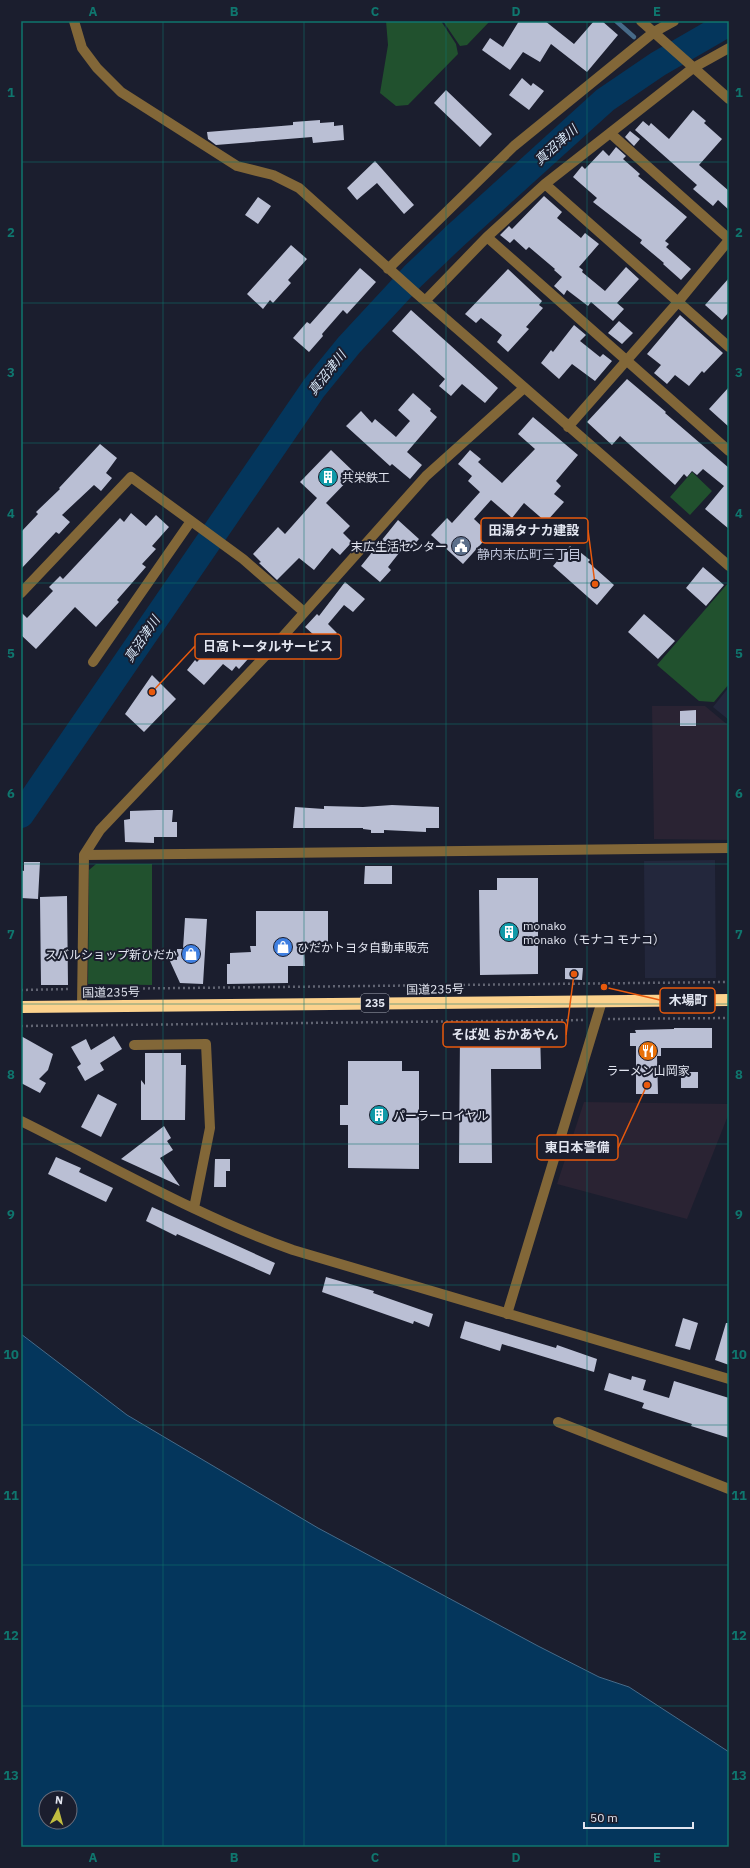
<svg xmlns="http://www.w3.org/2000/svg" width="750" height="1868" font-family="'IBM Plex Sans','Noto Sans JP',sans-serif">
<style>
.built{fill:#23273c}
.industrial{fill:#2a2333}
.green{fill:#21512e}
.water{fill:#04365c;stroke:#476a88;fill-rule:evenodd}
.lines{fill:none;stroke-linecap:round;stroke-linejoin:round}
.stream{stroke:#476a88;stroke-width:4.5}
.river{stroke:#04365c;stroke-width:26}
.building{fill:#babfd4}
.path{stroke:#616472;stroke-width:2.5;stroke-dasharray:2 3;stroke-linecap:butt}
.minor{stroke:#826738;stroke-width:10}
.highway{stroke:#fcd28d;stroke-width:12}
.grid{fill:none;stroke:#0f766e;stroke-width:1;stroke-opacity:0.55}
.labels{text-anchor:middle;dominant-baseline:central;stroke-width:4;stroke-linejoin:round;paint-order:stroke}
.shield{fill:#1b1e2e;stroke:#a6a9b6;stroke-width:1}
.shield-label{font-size:11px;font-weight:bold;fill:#e2e5f0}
.poi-label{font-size:12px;fill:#e2e5f0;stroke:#1b1e2e;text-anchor:start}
.street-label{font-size:12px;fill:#e2e5f0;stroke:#1b1e2e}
.water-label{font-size:13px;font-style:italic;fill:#d7e6f6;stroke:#1b1e2e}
.neighbourhood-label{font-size:13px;fill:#bec4d9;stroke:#1b1e2e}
.leader{fill:none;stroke:#e8590c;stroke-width:1.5}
.callout-dot{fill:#e8590c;stroke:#1b1e2e;stroke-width:1.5}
.callout{fill:#1b1e2e;stroke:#e8590c;stroke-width:1.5}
.callout-label{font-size:13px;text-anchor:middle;font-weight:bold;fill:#e2e5f0}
.neatline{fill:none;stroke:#0f766e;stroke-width:1.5}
.grid-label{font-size:13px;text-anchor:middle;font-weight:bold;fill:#0f766e}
</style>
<rect width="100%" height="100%" fill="#1b1e2e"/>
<path class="built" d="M729 687V720L713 707Z
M715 860 716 978H645L644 861Z"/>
<path class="industrial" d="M652 706H705L729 726V840L654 839Z
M584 1102 729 1104V1113L687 1219 557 1184Z"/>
<path class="green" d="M386 21H441L456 44 458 54 408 105 396 106 380 93 388 45Z
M443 21H490L467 45 460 46Z
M692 472 712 491 690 515 670 497Z
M729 582V684L714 702 699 701 657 665Z
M96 864H152V985L88 984 89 870Z"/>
<path class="water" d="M21 1334 127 1415 318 1528 538 1646 599 1677 629 1687 729 1752V1847H21ZM46 1798H70V1822H46Z"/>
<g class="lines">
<path class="stream" d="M616 21 634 37
M653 58 658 64"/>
<path class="river" d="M21 815 314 388 349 345 413 276 455 236 605 100 658 64 729 23"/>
</g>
<path class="building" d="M519 21H545L574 44 594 21H602L618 35 587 72 551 44 540 62 523 52 510 70 482 50 490 38 503 47Z
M522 78 531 86 533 83 544 91 529 110 509 95Z
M446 90 492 134 480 147 434 103Z
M693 110 706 121 704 123 722 139 699 165 729 191V210L718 200 713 206 693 189 697 185 635 130 643 121 649 126 651 123 669 139Z
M320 120V123L334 122V126L343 125 344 140 313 143 312 137 216 145 208 139 207 132 293 125V122Z
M630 131 640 139 634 146 625 137Z
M616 147 626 156 623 159 640 174 638 176 687 217 665 241 669 244 666 247 691 269 681 280 663 264 664 263 640 243 642 240 593 202 597 198 573 177 582 166 585 169 603 150 609 156Z
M375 161 414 205 404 214 377 183 357 200 347 188Z
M544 196 562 212 557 218 581 238 585 233 599 244 579 267 583 270 582 272 605 291 626 267 639 279 617 303 624 309 613 321 591 302 588 306 567 290 564 295 554 286 562 277 554 270 555 269 529 247 526 250 514 239 510 243 500 235 509 226 512 229Z
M258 197 271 206 258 224 245 215Z
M291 245 307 259 288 280 291 283 273 303 270 300 263 309 247 294Z
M360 268 376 282 347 314 343 310 322 334 323 336 309 352 293 338 307 322 310 324Z
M508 269 542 301 539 305 543 308 526 327 529 329 508 352 497 342 502 335 481 318 476 323 465 314Z
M729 278V312L722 320 705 305Z
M411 310 498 388 485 403 462 384 451 396 439 386 445 379 392 331Z
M680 315 723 353 704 373 702 371 689 386 675 375 667 384 654 373 661 365 647 354Z
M619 321 633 333 622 344 608 333Z
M574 325 586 335 580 341 600 357 603 354 612 361 595 381 572 364 559 379 541 363 551 350 553 352Z
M627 379 666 412 665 413 729 468V529L705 509 724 486 703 469 697 475 692 471 687 477 684 474 675 485 620 436 612 445 587 422Z
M729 387V427L709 409Z
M413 393 431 409 430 411 437 417 407 452 422 465 410 479 392 464 390 466 346 426 361 411 372 423 375 419 396 437 410 421 398 410Z
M533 417 578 455 556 481 561 486 554 494 564 502 546 522 524 503 512 518 491 500 474 519 490 534 463 564 431 535 447 518 452 523 480 492 468 481 472 476 458 464 470 450 481 459 478 462 502 483 535 449 518 434Z
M100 444 117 458 106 473 112 478 101 491 94 485 62 515 70 522 59 534 56 532 21 569V532L38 514 36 512 60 489 59 488Z
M331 450 355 473 326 503 350 526 343 533 352 542 340 555 332 548 314 570 299 558 277 580 259 563 261 562 253 554 278 527 285 534 317 498 300 482Z
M131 513 146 526 156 515 169 527 152 546 156 549 142 564 146 567 117 600 119 602 96 627 75 607 36 649 21 635V612L27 618 53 591 49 587 60 576 63 579 120 518 124 522Z
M398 520 419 539 408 552 403 548 388 567 391 570 380 582 361 566Z
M570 546 578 554 580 552 590 560 588 562 614 585 597 605 553 566Z
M703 567 724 585 706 606 686 588Z
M345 582 365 599 353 612 344 605 328 624 337 633 325 645 305 627 317 614 319 616Z
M644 614 675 641 658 659 628 632Z
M222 635 248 659 239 669 236 666 232 671 223 664 204 685 187 670 195 660 197 662Z
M152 675 176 699 144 732 125 714Z
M696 710V726H680V711Z
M392 805 439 807V828H426V832L384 830V833H371V830L363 829V828H293L295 807 324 809V806L363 807Z
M157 810H173L172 822H177V837H154V843L125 842 124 820 130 819V811Z
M24 862H40L38 899 21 898V870L24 871Z
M365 866H392V884H364Z
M497 878H538V974L480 975 479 890H497Z
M67 896 68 985H41L40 897Z
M256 911H328V942H315V948H304L305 966H288V983L227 984V964H230V953L251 952 250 946H256Z
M185 918 207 919 203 984 180 983 169 959 177 960V949H183Z
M565 968H583L582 980 565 979Z
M674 1028H712V1048H661V1056H657L658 1094H636V1046H630V1033H636L635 1030 674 1029Z
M540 1032 541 1069H491L492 1163H459L460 1035Z
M21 1036 53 1054 48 1070 39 1079 46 1083 40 1093 21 1083Z
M114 1036 122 1049 100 1063 104 1070 85 1081 77 1067 81 1064 71 1047 86 1039 91 1050Z
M145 1053H181V1065H186L185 1120H141V1080L145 1085Z
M348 1061H402V1071H419V1169L348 1168V1125H340V1105H348Z
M681 1072H698V1088H681Z
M98 1094 117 1104 101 1137 81 1127Z
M164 1126 171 1138 167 1141 173 1150 160 1158 180 1186 121 1159Z
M56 1157 81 1168 79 1172 113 1188 106 1202 48 1174Z
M215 1159H230V1171H226V1187H214Z
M152 1207 275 1263 270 1275 177 1234 176 1236 146 1221Z
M326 1277 374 1291 373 1293 433 1314 429 1327 414 1321 413 1324 322 1292Z
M683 1318 698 1323 690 1350 675 1346Z
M465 1321 556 1348 557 1345 597 1359 594 1372 502 1344 500 1351 460 1338Z
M726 1323H729V1365L715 1360Z
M609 1373 631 1380 632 1376 646 1380 643 1390 669 1398 674 1381 729 1398V1438L691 1426 692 1424 642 1408 644 1403 604 1390Z"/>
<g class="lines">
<path class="path" d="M93 989 729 982
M21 990 70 989
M608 1019 729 1018
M21 1026 585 1020"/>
<path class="minor" d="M74 21 82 48 97 68 121 92 237 166 273 175 299 188 416 293 729 566
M641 21 729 99
M610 133 729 239
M545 184 729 347
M487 237 729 451
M388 269 514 146 654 32 674 21
M425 301 487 237 545 184 693 68 729 48
M568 427 678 302 729 240
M21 593 131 477 243 559 304 612
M93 662 191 521
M84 855 729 848
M82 1006 84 855 100 830 269 652 426 476 524 388
M134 1045 206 1044 210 1128 194 1208
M21 1121C110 1165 199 1217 293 1250L729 1379
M507 1314 602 1001
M558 1422 729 1489"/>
<path class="highway" d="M21 1007 729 1000"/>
</g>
<path class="grid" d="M163 21V1847M304 21V1847M446 21V1847M587 21V1847M21 162H729M21 303H729M21 443H729M21 583H729M21 724H729M21 864H729M21 1004H729M21 1144H729M21 1285H729M21 1425H729M21 1565H729M21 1706H729"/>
<defs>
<g id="building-disc" transform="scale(1)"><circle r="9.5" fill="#0f9aa8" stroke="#1b1e2e"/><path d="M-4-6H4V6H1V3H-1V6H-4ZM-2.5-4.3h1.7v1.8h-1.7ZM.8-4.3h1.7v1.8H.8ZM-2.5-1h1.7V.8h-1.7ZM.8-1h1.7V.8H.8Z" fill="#fff"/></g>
<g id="civic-disc" transform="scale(1)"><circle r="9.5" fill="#5c6f8a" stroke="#1b1e2e"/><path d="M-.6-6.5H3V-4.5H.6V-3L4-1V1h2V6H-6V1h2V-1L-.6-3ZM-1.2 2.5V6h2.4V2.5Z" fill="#fff"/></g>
<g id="shop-disc" transform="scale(1)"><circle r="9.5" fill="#3f7fe0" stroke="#1b1e2e"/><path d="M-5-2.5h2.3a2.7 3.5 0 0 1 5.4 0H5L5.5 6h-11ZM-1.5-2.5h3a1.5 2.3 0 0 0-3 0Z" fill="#fff"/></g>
<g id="restaurant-disc" transform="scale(1)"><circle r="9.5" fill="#e8710a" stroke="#1b1e2e"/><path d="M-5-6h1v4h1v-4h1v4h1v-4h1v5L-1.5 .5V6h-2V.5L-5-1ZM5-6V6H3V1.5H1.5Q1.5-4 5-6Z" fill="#fff"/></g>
</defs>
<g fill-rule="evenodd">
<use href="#building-disc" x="328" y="477"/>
<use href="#civic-disc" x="461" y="546"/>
<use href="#building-disc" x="509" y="932"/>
<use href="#shop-disc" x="283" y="947"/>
<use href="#shop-disc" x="191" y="954"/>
<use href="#restaurant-disc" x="648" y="1051"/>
<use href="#building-disc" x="379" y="1115"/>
</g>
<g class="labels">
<rect class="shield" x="361" y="994" width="28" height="18" rx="3"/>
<g class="shield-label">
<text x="375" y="1003">235</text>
</g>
<g class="poi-label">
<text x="342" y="477">共栄鉄工</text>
<text x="447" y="546" text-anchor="end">末広生活センター</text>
<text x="523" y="925">monako<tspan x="523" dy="14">monako（モナコ モナコ）</tspan></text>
<text x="297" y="947">ひだかトヨタ自動車販売</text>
<text x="177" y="954" text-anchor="end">スバルショップ新ひだか</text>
<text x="648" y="1070" text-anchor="middle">ラーメン山岡家</text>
<text x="393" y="1115">パーラーロイヤル</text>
</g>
<g class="street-label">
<text transform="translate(435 989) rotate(-1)">国道235号</text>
<text transform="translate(111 992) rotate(-1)">国道235号</text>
</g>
<g class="water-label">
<text transform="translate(556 145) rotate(-42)">真沼津川</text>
<text transform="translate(327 373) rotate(-52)">真沼津川</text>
<text transform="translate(142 639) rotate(-56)">真沼津川</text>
</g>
<g class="neighbourhood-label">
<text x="529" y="554">静内末広町三丁目</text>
</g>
</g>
<path class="leader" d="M595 584L588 530M152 692L195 646M604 987L660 1000M574 974L566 1035M647 1085L618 1148"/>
<g class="callout-dot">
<circle cx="595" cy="584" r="4"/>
<circle cx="152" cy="692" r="4"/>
<circle cx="604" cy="987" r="4"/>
<circle cx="574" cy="974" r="4"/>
<circle cx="647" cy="1085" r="4"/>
</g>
<g class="callout">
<rect x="481" y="518" width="107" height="25" rx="4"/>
<rect x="195" y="634" width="146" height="25" rx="4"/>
<rect x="660" y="988" width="55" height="25" rx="4"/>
<rect x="443" y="1022" width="123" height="25" rx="4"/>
<rect x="537" y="1135" width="81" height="25" rx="4"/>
</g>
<g class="callout-label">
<text x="534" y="535">田湯タナカ建設</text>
<text x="268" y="651">日高トータルサービス</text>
<text x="688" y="1005">木場町</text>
<text x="505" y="1039">そば処 おかあやん</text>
<text x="577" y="1152">東日本警備</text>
</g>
<rect width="750" height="1868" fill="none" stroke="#1b1e2e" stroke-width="44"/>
<g transform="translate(58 1810) rotate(6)"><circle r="19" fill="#1b1e2e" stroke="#6b6e7c"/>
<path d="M0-3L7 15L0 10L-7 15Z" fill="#c1bd40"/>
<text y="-6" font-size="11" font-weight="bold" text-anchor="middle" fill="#e2e5f0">N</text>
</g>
<path d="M584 1822v6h109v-6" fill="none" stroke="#e2e5f0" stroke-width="2"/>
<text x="590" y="1822" font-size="12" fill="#e2e5f0" stroke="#1b1e2e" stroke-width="3" paint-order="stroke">50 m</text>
<rect x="22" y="22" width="706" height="1824" class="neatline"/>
<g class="grid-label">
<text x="93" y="16">A</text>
<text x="234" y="16">B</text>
<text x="375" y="16">C</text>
<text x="516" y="16">D</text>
<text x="657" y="16">E</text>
<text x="11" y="97">1</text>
<text x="739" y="97">1</text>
<text x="11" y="237">2</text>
<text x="739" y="237">2</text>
<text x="11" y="377">3</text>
<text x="739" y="377">3</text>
<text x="11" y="518">4</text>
<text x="739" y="518">4</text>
<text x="11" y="658">5</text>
<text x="739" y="658">5</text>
<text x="11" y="798">6</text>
<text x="739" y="798">6</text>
<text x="11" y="939">7</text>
<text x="739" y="939">7</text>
<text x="11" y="1079">8</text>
<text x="739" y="1079">8</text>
<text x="11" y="1219">9</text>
<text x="739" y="1219">9</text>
<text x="11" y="1359">10</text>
<text x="739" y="1359">10</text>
<text x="11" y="1500">11</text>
<text x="739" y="1500">11</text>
<text x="11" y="1640">12</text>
<text x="739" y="1640">12</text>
<text x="11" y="1780">13</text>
<text x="739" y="1780">13</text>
<text x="93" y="1862">A</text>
<text x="234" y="1862">B</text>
<text x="375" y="1862">C</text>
<text x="516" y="1862">D</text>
<text x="657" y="1862">E</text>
</g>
</svg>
